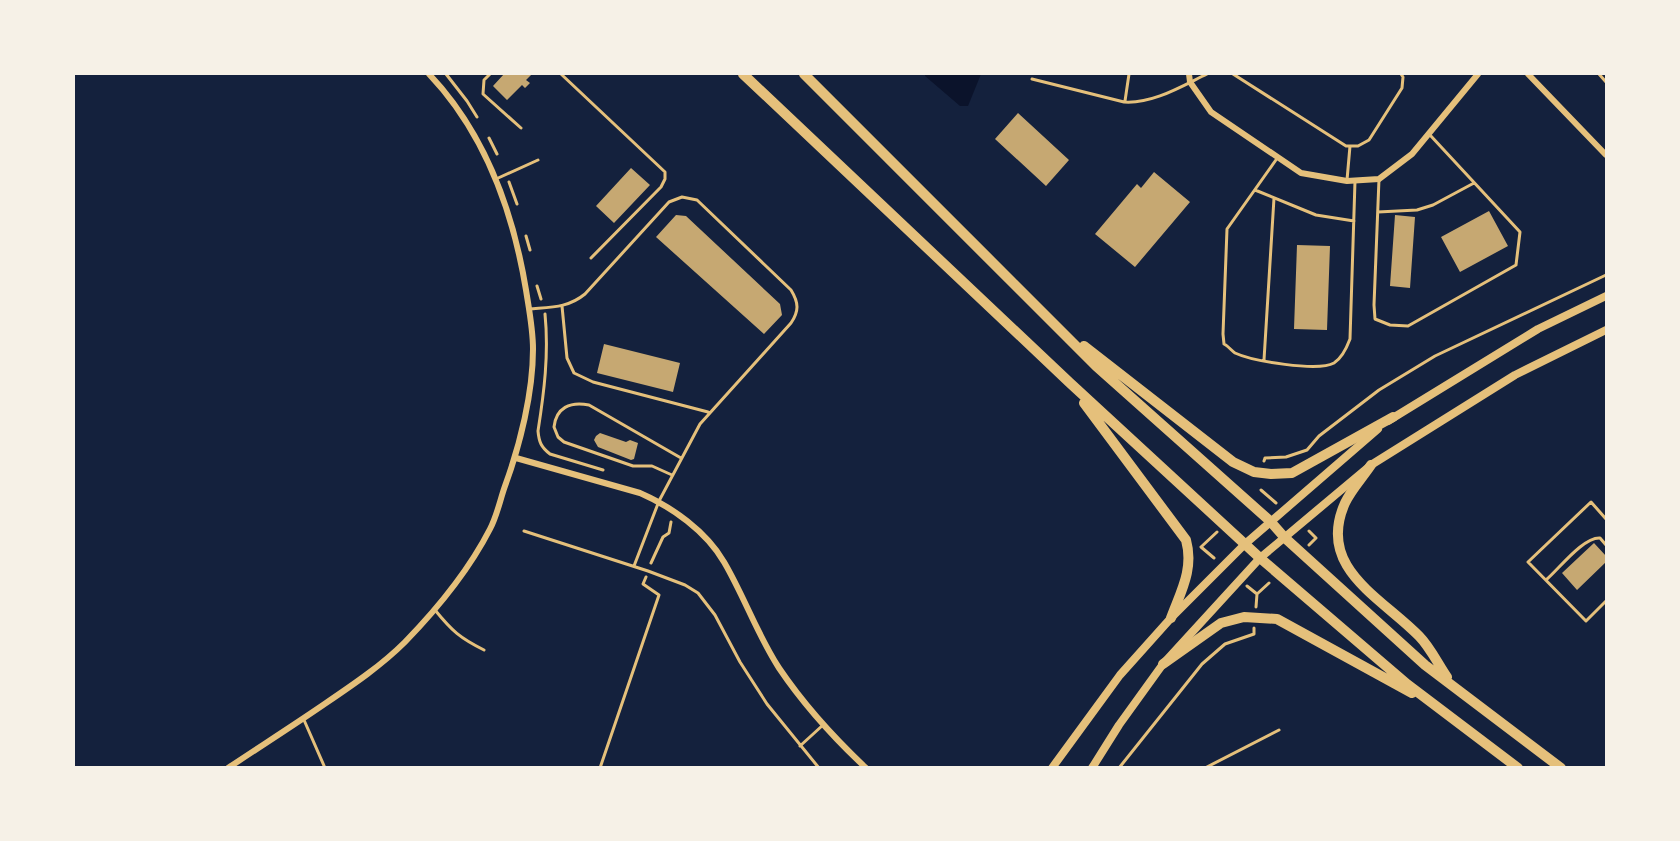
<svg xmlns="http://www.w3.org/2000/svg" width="1680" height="841" font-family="'Open Sans',sans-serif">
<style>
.water{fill:#0b132b}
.building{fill:#c6a872}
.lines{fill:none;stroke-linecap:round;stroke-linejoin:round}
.path{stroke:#e5c07b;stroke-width:3}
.service{stroke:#e5c07b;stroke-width:3}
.minor{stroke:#e5c07b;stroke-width:6}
.tertiary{stroke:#e5c07b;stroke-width:8}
.trunk{stroke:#e5c07b;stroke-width:10}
</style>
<rect width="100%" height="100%" fill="#14213d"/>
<path class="water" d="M925 74H981L968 106H960L925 76Z"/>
<path class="building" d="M504 74H532L526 80 530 83 525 88 522 85 507 100 493 86Z
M1018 113 1069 160 1046 186 995 139Z
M631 168 650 185 614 223 596 206Z
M1154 172 1190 202 1135 267 1095 234 1137 184 1141 188Z
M1489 211 1508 246 1460 272 1441 237Z
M676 215 686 216 780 304 782 315 764 334 656 237Z
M1395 215 1415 217 1410 288 1390 286Z
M1297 245 1330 246 1327 330 1294 329Z
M604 344 680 363 673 392 597 373Z
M600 433 626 442 630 440 638 443 634 459 631 460 598 447 594 440 596 436Z
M1594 543 1606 556V562L1577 590 1562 573Z"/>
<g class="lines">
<path class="path" d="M446 74 467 101 477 117
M489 138 497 154
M509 182 517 204
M526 236 530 250
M537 286 541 299
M545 314C549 354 544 393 538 431 539 442 541 447 550 454L603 470
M1264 461 1265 458 1286 457 1307 450 1319 436 1379 390 1435 356 1606 275
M1261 490 1276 503
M1309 545 1316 538 1309 531
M1214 558 1201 547 1217 532
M651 563 663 537 669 533 671 522
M1247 586 1257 594
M1256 607 1257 594 1269 583
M600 768 659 595 643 584 646 577
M1119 768 1202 664 1225 644 1254 634V628"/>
<path class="service" d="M490 74 484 80 483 94 521 128
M561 74 665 172V179L661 187 591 258
M1233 74 1346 146H1358L1369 140 1402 88 1403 77 1401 74
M1599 74 1606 82
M1032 79 1124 102C1153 104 1182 86 1207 74
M1125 101 1129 74
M1278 157 1227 229 1223 334 1224 344C1228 346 1232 351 1235 353 1252 361 1318 372 1334 363 1342 358 1347 347 1350 339L1355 181
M496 179 538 160
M1379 179 1374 305 1375 319 1390 325 1408 326 1516 265 1520 232 1430 135
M1347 180 1350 146
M1255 190 1316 215 1354 221
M1378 212 1417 210 1433 205 1474 183
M562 306 567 358 574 373 593 382 708 412
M529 309C551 307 568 308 585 294L669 202 682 197 697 200 791 290C799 303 799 311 791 323L700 424 659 501 634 566
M1264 360 1274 198
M672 475 652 466H633L564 442 558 437 554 427C556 408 570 401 589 405L681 458
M1606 519 1591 502 1528 562 1586 621 1606 601
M524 531 648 571 685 585 698 593 715 615 740 662 767 704 819 768
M1546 580C1559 569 1583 537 1600 538L1606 545
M435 610C452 631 460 638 484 650
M304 720 325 768
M800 746 823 725
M1205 768 1279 730"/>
<path class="minor" d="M1189 74 1190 82 1211 112 1301 173 1347 181 1379 179 1412 154 1478 74
M1528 74 1606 155
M516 458 640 493C672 507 706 531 724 562 744 596 757 634 779 668 804 705 833 737 866 768
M228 768C261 746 294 725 326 703 354 684 382 665 405 642 437 609 469 570 490 529 497 516 500 500 505 486 520 445 533 393 533 349 533 329 529 309 526 290 513 211 485 133 429 74"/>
<path class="tertiary" d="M1388 421 1538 329 1606 296
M1052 768 1120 675 1171 618 1245 544 1378 429
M1092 768 1119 725 1163 664 1260 558 1371 465 1515 375 1606 330"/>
<path class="trunk" d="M743 74 1070 383 1260 558 1407 684 1518 768
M804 74 1096 366 1270 521 1285 538 1425 665 1561 768
M1084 346 1233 462 1254 472 1271 474 1292 473 1393 417
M1084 403 1186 540C1194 569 1181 591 1171 618
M1371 465C1363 477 1351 490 1345 503 1316 568 1381 597 1419 636 1430 647 1438 664 1447 677
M1163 664 1221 623 1244 617 1277 619 1412 693"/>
</g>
<rect width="1680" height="841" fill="none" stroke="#f6f1e7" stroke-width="150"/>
</svg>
